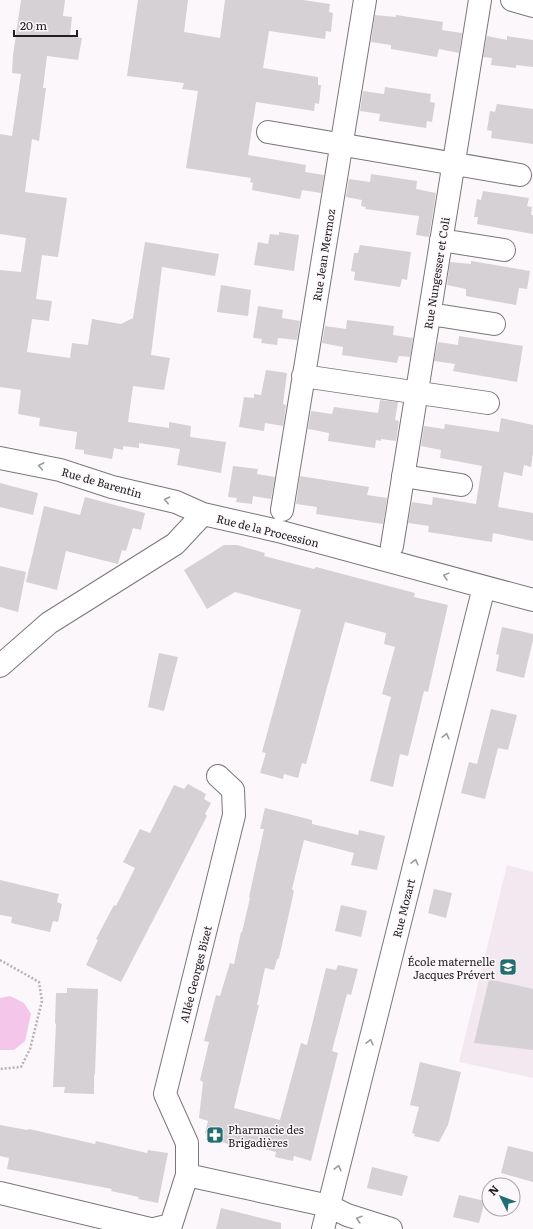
<svg xmlns="http://www.w3.org/2000/svg" width="533" height="1229" font-family="Literata,serif">
<style>
.built{fill:#f4e8f0}
.green{fill:#f4c6e9}
.building{fill:#d6d1d4}
.lines{fill:none;stroke-linecap:round;stroke-linejoin:round}
.minor-casing{stroke:#7a7679;stroke-width:24}
.path{stroke:#b5b1b4;stroke-width:2.5;stroke-dasharray:2 2;stroke-linecap:butt}
.minor{stroke:#fff;stroke-width:22}
.oneway{stroke:#9c9b9b}
.labels{text-anchor:middle;dominant-baseline:central;stroke-width:3;stroke-linejoin:round;paint-order:stroke}
.street-label{font-size:11px;fill:#222021;stroke:#fcf7fb}
.poi-label{font-size:11px;fill:#222021;stroke:#fcf7fb;text-anchor:end}
</style>
<rect width="100%" height="100%" fill="#fcf7fb"/>
<path class="built" d="M507 865 533 872V1078L459 1062Z"/>
<path class="green" d="M10 996 24 1003 31 1014 25 1041 14 1050H0V998Z"/>
<path class="building" d="M21 0H65L63 16 72 17 70 36 82 38 78 60 47 56 43 88H46L39 141 32 139 25 192 67 198 58 257 42 255 36 299 52 301 49 321 32 319 27 352 70 358 72 343 88 345 92 319 121 324 133 318 145 242 219 254 215 276 162 267 151 355 170 358 164 390 133 386 128 422 169 428V422L191 426 190 437 226 442 221 473 177 465 180 449 139 443V448L123 446V450L114 448 112 459 84 454V450L75 449 77 432 39 426 40 418 18 414 21 390 0 387V270L21 272 26 238 0 234V134L12 136 21 74 12 73 13 55Z
M138 0H188L184 32 220 38 225 0H303L330 4 329 12 333 13 331 32 326 31 325 39 269 31 263 68 318 77V85H321L319 104 315 103 314 111 256 102 248 155 306 165 305 172 324 175 321 193 302 190 300 199 252 190 253 183 250 182 251 178 186 168 198 91 182 89 184 83 127 76Z
M375 15 396 17V15L443 22 442 30 462 33 459 53 439 49 437 57 391 49V45L371 42Z
M487 36 507 40V36L533 40V67L516 65V68L491 65 492 58 483 57Z
M385 87 431 94 430 102 435 103 432 122 427 121 426 128 379 121 380 114 360 111 363 91 384 94Z
M497 104 533 109V144L491 138 492 131 487 130 490 111 495 112Z
M371 174 417 181 416 189 436 193 429 237 416 235 419 216 365 209 366 207 361 206 362 200 346 197 349 179 370 182Z
M483 191 529 198 527 206 532 207 531 215H533V234L477 224 478 217H474L477 199 481 200Z
M279 232 299 235 294 271 254 265 258 242 268 244 270 234 279 235Z
M360 245 411 252 407 280 402 279 400 287 354 280 355 272 351 271 354 253H358Z
M471 261 530 271 527 289 519 288 516 305 466 296V289L447 285 450 262 471 264Z
M221 285 251 290 248 316 217 312Z
M258 306 283 310 282 318 300 321 297 340 278 338 277 345 261 343 262 339 253 338Z
M347 320 394 326 393 335 413 338 410 357 399 356 397 363 342 355 343 347 322 343 325 326 346 329Z
M459 336 523 346 517 382 453 371 455 364 434 361 438 342 458 345Z
M266 370 287 373 283 404 286 405 283 426 265 423 264 431 239 427 244 397 254 398V394L261 395Z
M380 400 398 402 395 420 399 421 396 441 381 439V441L376 440 375 448 328 441 329 433 308 429 311 411 332 414 334 407 378 413Z
M501 418 533 425V453L531 467 524 465 522 476 504 472 498 507 533 513V541L493 533 492 542 428 532 429 526 408 523 412 502 432 505 433 497 476 504 482 466 440 458 441 450 421 446 424 426 444 429 445 424 499 432Z
M233 466 258 469 257 474 275 477 271 499 253 496 252 504 236 502 237 498 228 497Z
M300 476 369 487 367 495 387 498 383 524 316 514 317 507 296 504Z
M0 483 38 493 33 515 0 507Z
M85 497 145 513 141 530 133 528 126 551 122 550 118 564 66 551 57 590 26 582 44 506 80 515Z
M224 545H237L265 553 264 556 314 569 316 567 415 593 414 597 448 605 428 692 424 691 408 756 400 754 393 787 370 781 391 697 382 694 395 647 384 644 386 633 345 622 306 764 302 763 298 778 284 774 283 779 260 773 266 753 262 752 301 610 235 592 207 609 184 570Z
M0 566 26 572 18 612 0 607Z
M502 627 533 634V640L524 678 496 671 499 655 496 654Z
M159 653 178 657 164 711 148 707Z
M491 709 517 715 508 750 498 748 485 799 461 793 469 762 477 764Z
M188 784 206 794 204 799 211 803 205 814 207 816 121 982 86 965 98 940 96 939 114 905 116 906 135 868 123 862 140 829 150 833 174 785 184 789Z
M265 808 312 820V824L358 835 359 830 385 836 377 870 351 865 354 853 304 840 292 889 294 891 279 958 277 960 274 970 265 968 257 1005H259L234 1108 280 1120 301 1043 307 1045 326 968 336 970 338 965 358 969 351 995 347 994 332 1051 338 1053 311 1161 294 1156 293 1161 275 1157 276 1152 232 1140 231 1145 213 1139 214 1136 205 1133 208 1121 199 1118 203 1082 200 1080 209 1042 204 1041 216 995 220 996 230 963 234 964 241 932H242L250 898 249 897 264 829H260Z
M0 880 59 894 57 902 62 904 58 922 53 921 50 932 11 923 12 917 0 915Z
M434 889 452 893 446 918 428 913Z
M341 905 367 911 361 937 335 931Z
M489 979 533 989V1050L474 1043Z
M67 988 98 989 95 1074 94 1076V1094L64 1093 65 1087H53L56 1024 55 1023 56 993H67Z
M420 1062 461 1072 448 1125 439 1142 414 1136 415 1134 412 1133 419 1107 410 1105Z
M0 1125 27 1130 29 1129 95 1144 96 1141 147 1153 148 1150 168 1153 158 1203 138 1199 139 1197 111 1191 112 1189 7 1169 9 1158 0 1156Z
M508 1146 533 1152V1182L501 1173Z
M372 1167 408 1176 402 1196 367 1188Z
M459 1195 485 1201 479 1223 453 1217Z
M221 1208 281 1223V1229H216Z"/>
<g class="lines">
<g class="minor-casing">
<path id="minor" d="M512 0 533 6
M268 132 520 175
M441 240 504 250
M430 314 494 324
M303 376 488 403
M0 458 60 470 112 487 176 502 203 514 278 531 533 600
M403 476 461 485
M282 510 365 0
M392 546 480 0
M0 666 49 623 175 544 203 514
M187 1175 329 1206 347 1215 391 1229
M0 1193 150 1229
M154 1229 171 1225 187 1175V1143L165 1094 234 815 233 790 218 776
M323 1229 484 587"/>
</g>
<path class="path" d="M0 960 39 982 42 1001 30 1049 21 1067 0 1069"/>
<use href="#minor" class="minor"/>
</g>
<defs><path id="oneway-chevron" d="M-2-3.5L2.5 0L-2 3.5" fill="none" stroke-width="1.6" stroke-linecap="round" stroke-linejoin="round"/></defs>
<g class="oneway">
<use href="#oneway-chevron" transform="translate(41 466) rotate(-169)"/>
<use href="#oneway-chevron" transform="translate(167 500) rotate(-167)"/>
<use href="#oneway-chevron" transform="translate(446 576) rotate(-165)"/>
<use href="#oneway-chevron" transform="translate(446 736) rotate(-76)"/>
<use href="#oneway-chevron" transform="translate(415 862) rotate(-76)"/>
<use href="#oneway-chevron" transform="translate(370 1042) rotate(-76)"/>
<use href="#oneway-chevron" transform="translate(338 1168) rotate(-76)"/>
<use href="#oneway-chevron" transform="translate(359 1219) rotate(-163)"/>
</g>
<defs>
<g id="school-square" transform="scale(0.9)"><rect x="-9" y="-9" width="18" height="18" rx="4" fill="#216d71" stroke="#fcf7fb"/><path d="M0-5L7-2L0 1L-7-2ZM-4 1L0 2.5L4 1V4Q0 6-4 4Z" fill="#fff"/></g>
<g id="pharmacy-square" transform="scale(0.9)"><rect x="-9" y="-9" width="18" height="18" rx="4" fill="#216d71" stroke="#fcf7fb"/><path d="M-2-6h4v4h4v4h-4v4h-4v-4h-4v-4h4Z" fill="#fff"/></g>
</defs>
<g fill-rule="evenodd">
<use href="#school-square" x="508" y="967"/>
<use href="#pharmacy-square" x="215" y="1135"/>
</g>
<g class="labels">
<g class="street-label">
<text transform="translate(323 255) rotate(-81)">Rue Jean Mermoz</text>
<text transform="translate(436 273) rotate(-81)">Rue Nungesser et Coli</text>
<text transform="translate(102 482) rotate(16)">Rue de Barentin</text>
<text transform="translate(268 530) rotate(14)">Rue de la Procession</text>
<text transform="translate(403 908) rotate(-76)">Rue Mozart</text>
<text transform="translate(195 974) rotate(-76)">Allée Georges Bizet</text>
</g>
<g class="poi-label">
<text x="495" y="961">École maternelle<tspan x="495" dy="13">Jacques Prévert</tspan></text>
<text x="228" y="1129" text-anchor="start">Pharmacie des<tspan x="228" dy="13">Brigadières</tspan></text>
</g>
</g>
<g transform="translate(501 1197) rotate(312)"><circle r="19" fill="#fcf7fb" stroke="#a5a1a4"/>
<path d="M0-3L7 15L0 10L-7 15Z" fill="#216d71"/>
<text y="-6" font-size="11" font-weight="bold" text-anchor="middle" fill="#222021">N</text>
</g>
<path d="M14 30v6h63v-6" fill="none" stroke="#222021" stroke-width="2"/>
<text x="20" y="30" font-size="12" fill="#222021" stroke="#fcf7fb" stroke-width="3" paint-order="stroke">20 m</text>
</svg>
